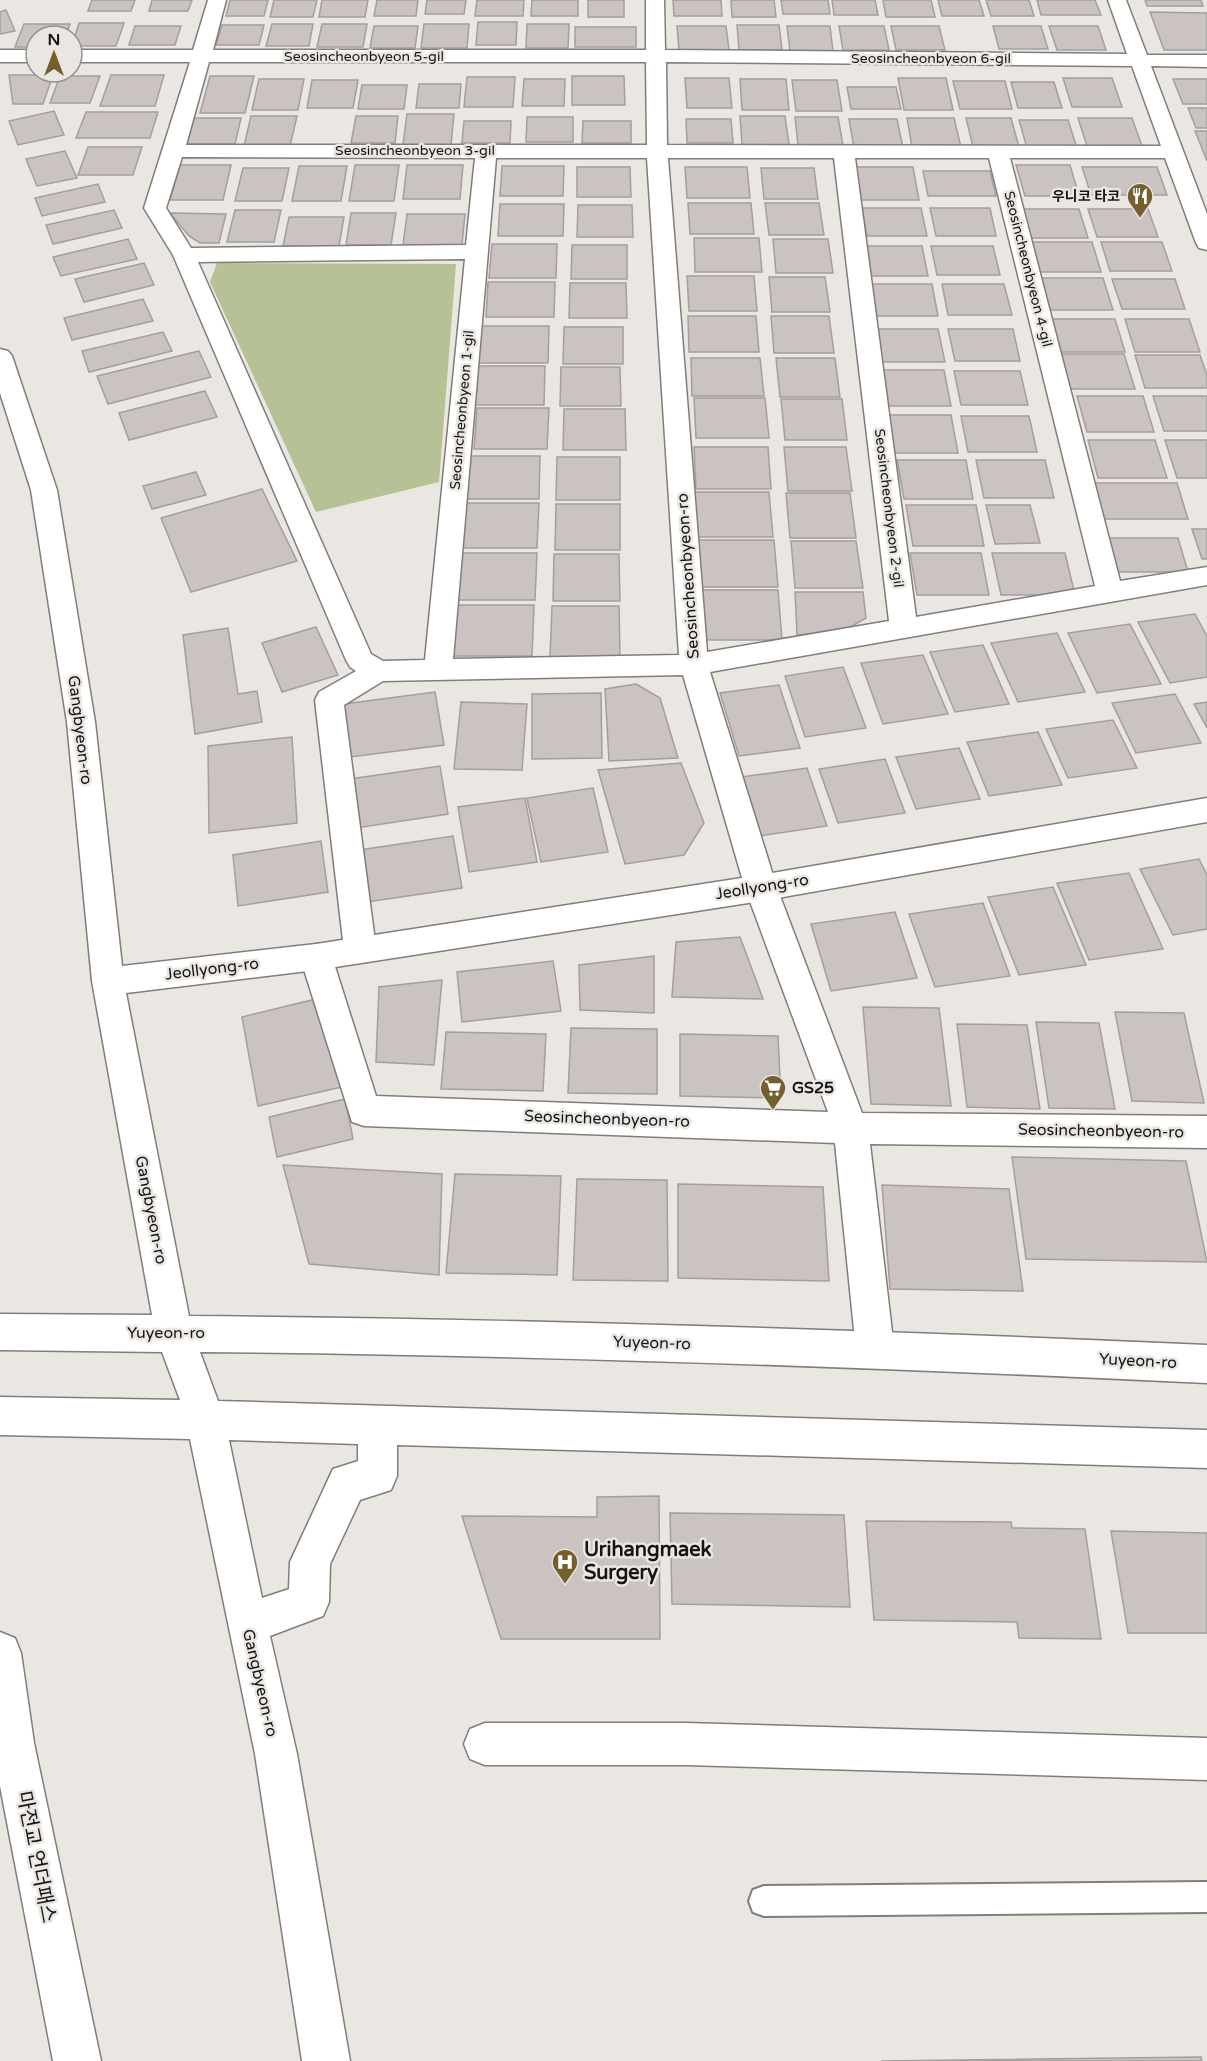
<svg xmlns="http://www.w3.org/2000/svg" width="1207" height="2061" font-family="'Varela Round','Noto Sans KR',sans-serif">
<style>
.green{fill:#b6c195}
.building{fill:#cac3c1;stroke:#a49e9c;stroke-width:1.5}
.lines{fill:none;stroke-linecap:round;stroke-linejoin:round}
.lane-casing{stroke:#817e7a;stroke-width:4}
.street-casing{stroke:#817e7a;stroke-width:3}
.secondary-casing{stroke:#817e7a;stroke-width:3}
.lane{fill:#fff;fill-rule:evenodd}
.street{fill:#fff;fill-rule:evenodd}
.secondary{fill:#fff;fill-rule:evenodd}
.labels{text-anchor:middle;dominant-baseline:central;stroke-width:5;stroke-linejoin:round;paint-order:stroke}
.far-street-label{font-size:14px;fill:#161514;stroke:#eae6e2}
.far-poi-label{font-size:14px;font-weight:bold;fill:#161514;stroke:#eae6e2;text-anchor:end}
.street-label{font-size:16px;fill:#161514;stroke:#eae6e2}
.poi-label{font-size:16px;font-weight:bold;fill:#161514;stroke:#eae6e2;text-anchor:start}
.near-poi-label{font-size:20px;font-weight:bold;fill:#161514;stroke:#eae6e2;text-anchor:start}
.near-street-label{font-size:20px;fill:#161514;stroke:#eae6e2}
</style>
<rect width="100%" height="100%" fill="#eae6e2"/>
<path class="green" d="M217 263 456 264 439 482 316 512 210 282Z"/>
<path class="building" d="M92 0H135L131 11H88Z
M152 0H192L188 11H149Z
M230 0H268L264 16H226Z
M274 0H317L313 17H270Z
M322 0H368L365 17H319Z
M377 0H418L416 16H374Z
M427 0H466L464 14H425Z
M477 0H524L523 16H475Z
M532 0H578V16H531Z
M588 0H624V17H588Z
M673 0H721L722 16H674Z
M731 0H774L776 17H732Z
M781 0H828L830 14H783Z
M832 0H875L878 15H834Z
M883 0H931L935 17H886Z
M938 0H979L984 16H942Z
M986 0H1029L1034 16H991Z
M1037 0H1095L1101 15H1041Z
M1145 0H1201L1203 6H1147Z
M6 10 15 31 0 34V12Z
M1150 12 1207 13V50H1164Z
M478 22H517L516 45H476Z
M79 23H124L116 46H72Z
M24 24H70L66 36H36V47H15Z
M272 24H313L309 46H266Z
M322 24H367L363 47H317Z
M424 24H469L467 48H421Z
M527 24H569L568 48H526Z
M222 25H264L259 45H216Z
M737 25H779L782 50H739Z
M135 26H181L175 45H129Z
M374 26H418L415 48H370Z
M677 26H726L729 50H679Z
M787 26H830L833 51H790Z
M839 26H884L889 50H843Z
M891 26H939L945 50H896Z
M993 26H1041L1048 49H999Z
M1049 26H1098L1106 50H1057Z
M575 27H636V47H575Z
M9 75H53L43 104H13Z
M111 75H164L155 106H100Z
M60 76H100L90 103H50Z
M210 76H254L245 113H200Z
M572 76H624L625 105H572Z
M467 77H515L513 107H464Z
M685 78H729L732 108H687Z
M898 78H946L953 110H904Z
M1063 78H1112L1122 107H1072Z
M259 79H304L298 110H252Z
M524 79H565L564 106H522Z
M740 79H786L789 110H742Z
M1173 79H1207V104H1183Z
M312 80H358L353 108H307Z
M792 80H837L842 111H796Z
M953 81H1005L1012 109H960Z
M1011 82H1054L1062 108H1018Z
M419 84H461L459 108H416Z
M362 85H407L404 109H358Z
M847 87H896L901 109H851Z
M1188 108H1207V128H1196Z
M54 111 64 135 18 145 9 121Z
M86 112H158L150 138H76Z
M407 114H454L451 145H403Z
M251 116H297L290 146H244Z
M356 116H398L395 143H351Z
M740 116H785L789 145H742Z
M527 117H573V142H526Z
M795 117H838L843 145H798Z
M194 118H241L235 144H187Z
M907 118H954L961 147H912Z
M966 118H1011L1019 147H973Z
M1078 118H1132L1142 146H1087Z
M686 119H731L733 143H687Z
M849 119H897L903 148H854Z
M1019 120H1068L1077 148H1027Z
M464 121H511L510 143H462Z
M583 121H631V143H582Z
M1195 131H1207V161Z
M88 147H142L133 175H78Z
M65 151 77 178 37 186 26 159Z
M180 165H231L223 200H170Z
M355 165H399L394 201H349Z
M407 165H463L460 199H403Z
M1016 165H1070L1079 196H1025Z
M299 166H347L341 201H292Z
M502 166H564L563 196H500Z
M577 167H630L631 197H577Z
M685 167H747L750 198H687Z
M855 167H913L919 200H861Z
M1082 167H1157L1167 195H1091Z
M243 168H289L282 201H235Z
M761 168H814L818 199H764Z
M923 171H990L996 196H928Z
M98 184 105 202 42 216 35 198Z
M688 203H751L754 234H690Z
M765 203H819L824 235H769Z
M500 204H564L563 236H498Z
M578 205H632L633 237H577Z
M862 208H921L927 236H867Z
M930 208H990L996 236H936Z
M1021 209H1079L1088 238H1028Z
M1088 209H1148L1158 237H1097Z
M114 210 122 228 53 244 46 225Z
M235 210H281L274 242H227Z
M170 213 226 214 219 243H200L189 236Z
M351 213H396L391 245H346Z
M407 214H465L462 245H403Z
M289 217H344L339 246H283Z
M694 238H759L762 272H695Z
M128 239 137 259 61 276 53 257Z
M773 239H828L833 273H776Z
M1032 242H1092L1101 272H1040Z
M1101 242H1162L1172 271H1110Z
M492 244H557L556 278H489Z
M572 245H627V279H571Z
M862 246H922L928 276H867Z
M931 246H993L1000 275H937Z
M144 263 154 285 84 302 75 279Z
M687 276H754L757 311H689Z
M769 277H825L830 312H772Z
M1041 278H1103L1113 310H1050Z
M1112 279H1175L1185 309H1122Z
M488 282H555L554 317H486Z
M570 283H626L627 318H569Z
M871 284H932L938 316H876Z
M942 284H1004L1012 315H948Z
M143 299 153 321 72 340 64 318Z
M688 316H756L759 352H689Z
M771 316H829L834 353H774Z
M1052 319H1115L1125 352H1061Z
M1125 319H1189L1200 352H1135Z
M481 326H549L548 363H478Z
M564 327H623V364H563Z
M875 329H938L945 362H880Z
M948 329H1013L1020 361H955Z
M163 332 172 351 89 372 82 351Z
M199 351 211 377 108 404 97 376Z
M1061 354H1124L1135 389H1070Z
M1135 355H1200L1207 375V388H1145Z
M691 358H760L764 396H692Z
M776 358H835L840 397H780Z
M475 366H545L544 405H472Z
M561 367H620L621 406H560Z
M879 370H944L951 406H885Z
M954 371H1020L1028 405H961Z
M205 391 217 417 129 440 119 413Z
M1077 396H1143L1154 432H1087Z
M1153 396H1207V431H1164Z
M694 398H765L769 438H696Z
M781 399H842L847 440H785Z
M477 408H549L547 449H474Z
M564 409H625L626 450H563Z
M885 415H951L958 453H890Z
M961 416H1029L1037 452H968Z
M1088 440H1155L1167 478H1098Z
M1165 440H1207V478H1177Z
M694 447H768L771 489H696Z
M784 447H846L852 491H788Z
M467 456H540L539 499H464Z
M557 457H620V500H556Z
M897 460H966L973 499H904Z
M976 460H1045L1054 498H984Z
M196 472 206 495 152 509 143 486Z
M1091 483H1177L1188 519H1101Z
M262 489 297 561 191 592 161 518Z
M694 492H769L773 537H696Z
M786 493H850L856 538H790Z
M463 503H539L537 548H460Z
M556 504H620V550H555Z
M906 505H976L984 546H913Z
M986 505H1030L1040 543 995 544Z
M1192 529H1207V559H1202Z
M1106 538H1178L1188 572H1115Z
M697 540H774L778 587H699Z
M791 541H856L863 588H795Z
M459 553H537L535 600H456Z
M910 553H981L989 595H917Z
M992 553H1065L1075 595H1001Z
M554 554H619L620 601H553Z
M699 590H778L782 640H701Z
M795 592H863L866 618 840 633 797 635Z
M454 605H534L532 656H450Z
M552 606H619L620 657H550Z
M1195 614 1207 636V677L1170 683 1138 622Z
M1130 624 1161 684 1097 693 1068 633Z
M316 627 338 675 282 692 262 643Z
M228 628 238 694 257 691 262 722 195 734 183 635Z
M1057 633 1085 692 1018 702 991 643Z
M983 645 1009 704 955 712 930 652Z
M923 655 948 714 883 724 861 663Z
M843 667 866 728 805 737 785 676Z
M636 684 660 698 678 758 609 761 605 689Z
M779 685 800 748 739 756 720 693Z
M435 692 444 745 350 757 344 704Z
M601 693 602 758 532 759V694Z
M1175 694 1201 743 1136 753 1112 703Z
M461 702 527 704 522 770 454 769Z
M1207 702V728L1194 704Z
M1113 720 1137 768 1068 778 1046 729Z
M1038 732 1062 785 989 796 967 742Z
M292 737 297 823 209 833 208 746Z
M959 748 980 799 916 809 896 757Z
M885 759 905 813 838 823 819 769Z
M681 763 704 823 684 855 625 864 598 770Z
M440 766 448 814 356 828 350 779Z
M807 768 827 826 759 836 741 777Z
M593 788 608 852 541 862 527 798Z
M525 798 537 862 469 872 458 807Z
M453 836 462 888 367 902 360 850Z
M321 841 328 892 238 906 233 855Z
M1199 859 1207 875V929L1173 935 1140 869Z
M1129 873 1163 949 1089 960 1057 883Z
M1053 887 1086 965 1019 975 988 897Z
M983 903 1010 976 935 987 909 914Z
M895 912 917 978 831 991 811 924Z
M740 937 763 999 672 997 676 942Z
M654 956V1013L580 1010 579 965Z
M553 961 561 1011 462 1022 457 972Z
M442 980 434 1065 376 1062 379 987Z
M316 999 342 1087 258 1106 242 1017Z
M863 1007 939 1008 951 1106 871 1104Z
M1115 1012 1184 1013 1204 1103 1132 1101Z
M1036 1022 1099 1023 1115 1109 1049 1108Z
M957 1024 1027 1025 1040 1109 967 1107Z
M571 1028 657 1029V1094L568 1093Z
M446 1032 546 1034 543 1091 441 1089Z
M680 1034 778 1036 781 1098 680 1096Z
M345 1099 353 1139 277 1157 269 1117Z
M1012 1157 1186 1161 1207 1262 1026 1259Z
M283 1165 442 1174 439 1275 309 1264Z
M455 1174 561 1176 557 1275 446 1273Z
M577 1179 667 1180 668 1281 573 1280Z
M678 1184 823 1187 829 1281 678 1278Z
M882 1185 1009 1189 1023 1291 890 1289Z
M659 1496 660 1639H501L462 1516 597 1517V1497Z
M670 1513 844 1515 850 1607 672 1604Z
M866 1521 1011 1522 1012 1528 1085 1529 1101 1639 1019 1638 1017 1622 874 1620Z
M1111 1531 1207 1533V1633H1128Z
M1201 2057 1202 2061H881Z"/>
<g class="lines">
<g class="lane-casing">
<path id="lane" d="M1207 1882V1912L764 1916 753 1912 749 1901 753 1890 764 1886Z"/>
</g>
<g class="street-casing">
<path id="street" d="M208 0H226L213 50H646V0H664L665 50 1127 54 1108 0H1126L1147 55H1207V67L1151 66 1207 214V250L1199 248 1196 243 1165 158H1010L1120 581 1207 567V585L710 672 777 888 862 1113 1207 1116V1148L870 1144 894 1349 888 1362 875 1367 862 1362 856 1349 835 1143 364 1126 352 1122 300 957 305 948 316 944 327 948 332 957 376 1096 828 1112 745 888 683 675 383 681 344 705 376 949 371 958 360 962 349 958 344 949 315 700 319 692 356 671 350 667 346 660 173 255 144 208 190 62H72V50H193ZM209 62H646L647 145H186ZM666 62 1132 66 1161 146 667 145ZM182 157 475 158 466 245 191 248 166 208ZM496 158H647L679 655 453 659ZM668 158H834L889 621 707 652ZM855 158H989L1095 586 916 617ZM465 259 425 660 383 661 371 654 198 262Z
M0 50H36V62H0Z
M485 1723H686L1207 1738V1780L686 1765H485L470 1759 464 1744 470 1729Z"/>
</g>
<g class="secondary-casing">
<path id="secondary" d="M0 349 8 351 12 356 57 490 95 722 122 966 316 944 761 875 1207 798V822L761 901 316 970 126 993 189 1316C529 1319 868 1330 1207 1345V1383C871 1367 536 1355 200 1352L218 1401 1207 1430V1468L397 1445V1476L391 1490 360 1500 330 1564 329 1602 323 1616 270 1636 297 1754 350 2061H302L255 1754 190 1439 0 1435V1397L180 1400 162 1352 0 1350V1314L152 1315 92 981 67 722 31 490 0 393ZM229 1440 358 1444V1461L333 1469 290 1562 289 1589 262 1598Z
M0 1632 15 1638 21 1653 34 1743 101 2061H53L0 1786Z"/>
</g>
<use href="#lane" class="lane"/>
<use href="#street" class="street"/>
<use href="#secondary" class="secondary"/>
</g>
<defs>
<g id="restaurant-pin" transform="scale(1.35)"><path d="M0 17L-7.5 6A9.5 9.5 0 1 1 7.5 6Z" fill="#755f2e" stroke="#eae6e2"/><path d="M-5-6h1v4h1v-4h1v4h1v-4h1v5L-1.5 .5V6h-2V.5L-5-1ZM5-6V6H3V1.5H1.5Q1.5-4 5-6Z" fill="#fff"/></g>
<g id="supermarket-pin" transform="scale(1.35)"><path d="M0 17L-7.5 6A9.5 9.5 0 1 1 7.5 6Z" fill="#755f2e" stroke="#eae6e2"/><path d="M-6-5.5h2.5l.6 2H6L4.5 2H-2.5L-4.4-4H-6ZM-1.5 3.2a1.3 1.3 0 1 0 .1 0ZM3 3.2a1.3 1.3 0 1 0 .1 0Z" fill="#fff"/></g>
<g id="hospital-pin" transform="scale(1.35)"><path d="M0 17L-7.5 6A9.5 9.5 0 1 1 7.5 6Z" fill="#755f2e" stroke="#eae6e2"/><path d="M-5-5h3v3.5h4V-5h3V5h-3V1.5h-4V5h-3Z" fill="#fff"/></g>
</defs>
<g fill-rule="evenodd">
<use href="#restaurant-pin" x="1140" y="196"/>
<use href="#supermarket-pin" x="773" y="1088"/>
<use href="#hospital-pin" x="565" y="1562"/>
</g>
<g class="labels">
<g class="far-street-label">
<text x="364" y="56">Seosincheonbyeon 5-gil</text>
<text x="931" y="58">Seosincheonbyeon 6-gil</text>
<text x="415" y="150">Seosincheonbyeon 3-gil</text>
<text transform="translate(1028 269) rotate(76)">Seosincheonbyeon 4-gil</text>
<text transform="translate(462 410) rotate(-85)">Seosincheonbyeon 1-gil</text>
<text transform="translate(889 508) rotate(83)">Seosincheonbyeon 2-gil</text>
</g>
<g class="far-poi-label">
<text x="1120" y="196">우니코 타코</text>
</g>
<g class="street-label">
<text transform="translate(688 576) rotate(-94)">Seosincheonbyeon-ro</text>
<text transform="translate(80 730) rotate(83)">Gangbyeon-ro</text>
<text transform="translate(762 887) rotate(-9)">Jeollyong-ro</text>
<text transform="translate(212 969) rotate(-7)">Jeollyong-ro</text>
<text transform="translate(607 1119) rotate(2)">Seosincheonbyeon-ro</text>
<text transform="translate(1101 1131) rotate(1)">Seosincheonbyeon-ro</text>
<text transform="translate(151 1210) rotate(79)">Gangbyeon-ro</text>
<text x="166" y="1333">Yuyeon-ro</text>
<text transform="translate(652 1343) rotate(2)">Yuyeon-ro</text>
<text transform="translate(1138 1361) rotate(3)">Yuyeon-ro</text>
<text transform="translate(260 1683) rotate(77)">Gangbyeon-ro</text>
</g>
<g class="poi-label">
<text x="792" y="1088">GS25</text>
</g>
<g class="near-poi-label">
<text x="584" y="1550">Urihangmaek<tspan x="584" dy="23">Surgery</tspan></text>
</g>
<g class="near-street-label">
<text transform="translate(36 1857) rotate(79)">마전교 언더패스</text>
</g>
</g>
<g transform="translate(54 54)"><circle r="28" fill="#eae6e2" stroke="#959290" stroke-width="1.5"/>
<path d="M0-4.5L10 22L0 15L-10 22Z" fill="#755f2e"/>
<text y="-9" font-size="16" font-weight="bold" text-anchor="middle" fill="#161514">N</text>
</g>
</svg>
